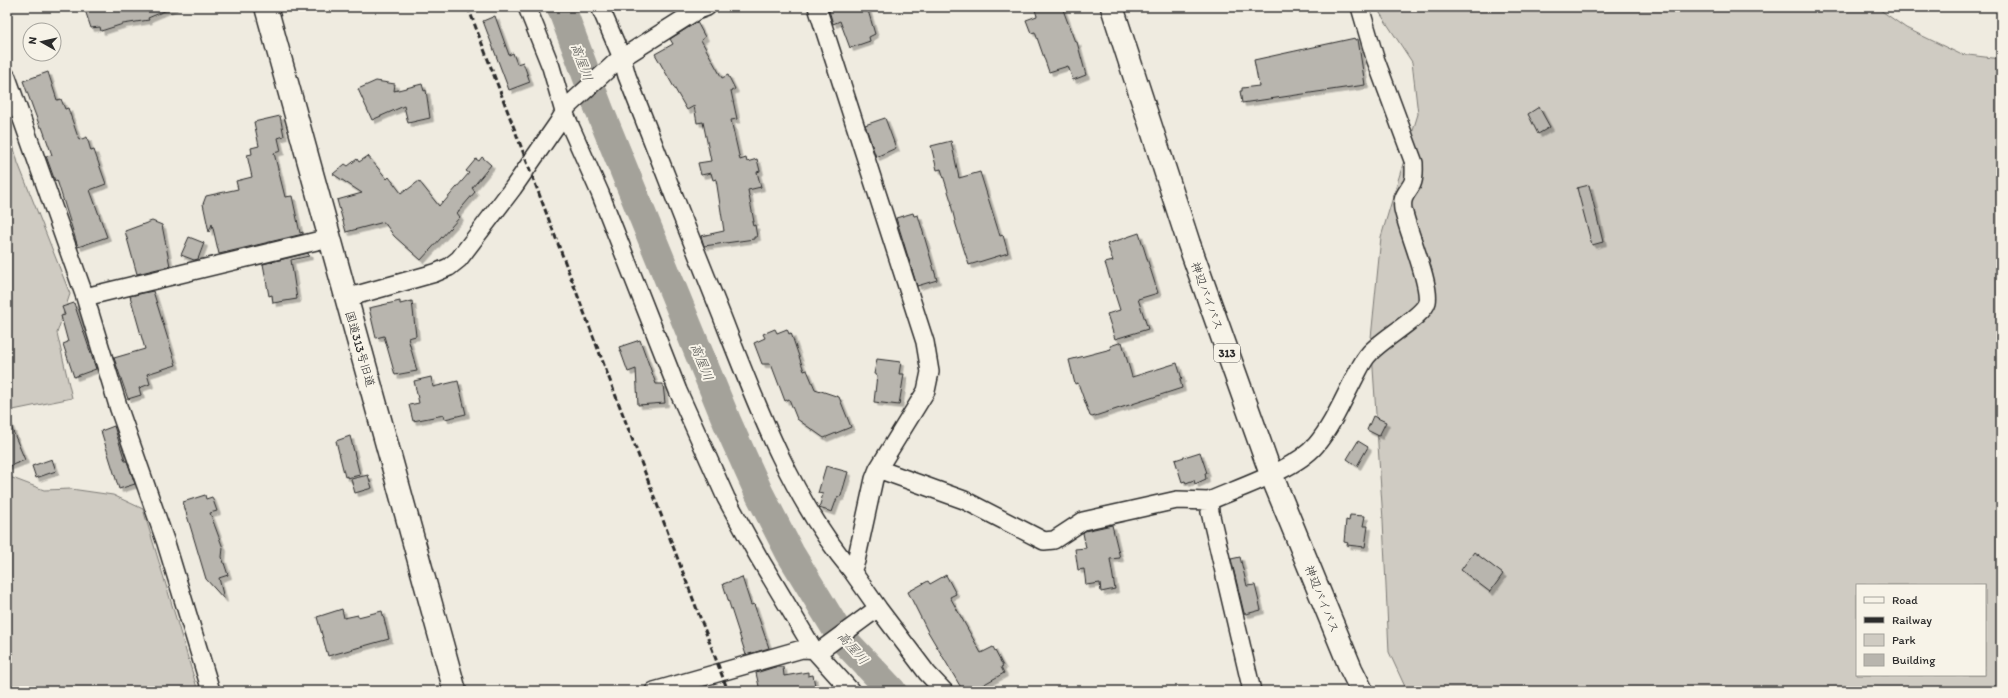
<svg xmlns="http://www.w3.org/2000/svg" width="2008" height="698" font-family="Itim,'Klee One',sans-serif">
<style>
.green{fill:#cfcbc2;stroke:#7d7b76;fill-rule:evenodd}
.lines{fill:none;stroke-linecap:round;stroke-linejoin:round}
.river{stroke:#a4a29a;stroke-width:29}
.building{fill:#b8b5ae;stroke:#2b2b2b;filter:url(#shadow)}
.minor-casing{stroke:#2b2b2b;stroke-width:20}
.tertiary-casing{stroke:#2b2b2b;stroke-width:25}
.trunk-casing{stroke:#2b2b2b;stroke-width:25}
.minor{stroke:#f7f3e8;stroke-width:17}
.tertiary{stroke:#f7f3e8;stroke-width:22}
.trunk{stroke:#f7f3e8;stroke-width:22}
.rail{stroke:#2b2b2b;stroke-width:3;stroke-dasharray:6 3;stroke-linecap:butt}
.labels{text-anchor:middle;dominant-baseline:central;stroke-width:4;stroke-linejoin:round;paint-order:stroke}
.shield{fill:#f7f3e8;stroke:#686764;stroke-width:1}
.shield-label{font-size:11px;font-weight:bold;fill:#2b2b2b}
.street-label{font-size:12px;fill:#2b2b2b;stroke:#f7f3e8}
.water-label{font-size:13px;font-style:italic;fill:#555552;stroke:#f7f3e8}
</style>
<defs>
<filter id="shadow"><feDropShadow dx="3.5" dy="3.5" stdDeviation="0" flood-color="#0004"/></filter>
</defs>
<rect width="100%" height="100%" fill="#efebe0"/>
<filter id="ink" filterUnits="userSpaceOnUse"><feTurbulence type="fractalNoise" baseFrequency=".025" numOctaves="2"/><feDisplacementMap in="SourceGraphic" scale="8" xChannelSelector="R" yChannelSelector="G"/><feConvolveMatrix kernelMatrix="1 2 1 2 8 2 1 2 1" color-interpolation-filters="sRGB"/></filter>
<g filter="url(#ink)">
<path class="green" d="M1376 7H1876L1906 28 1960 54 2001 59V691H1407L1389 652 1383 520 1371 338 1381 237 1418 114 1412 62ZM1857 585H1985V675H1857Z
M7 123 18 163 70 294 57 333 72 398 13 410 7 420Z
M7 476 44 490 71 489 113 495 143 509 198 691H7Z"/>
<g class="lines">
<path class="river" d="M561 7 599 109 727 422 759 493 790 553 841 637 892 691"/>
</g>
<path class="building" d="M84 7H174L148 18 149 20 123 24 101 31 100 27 91 28Z
M828 7H867L875 34 869 37 870 41 850 48 840 21 833 24Z
M1034 7H1062L1075 42H1077L1086 75 1073 80 1068 66 1049 72 1035 32 1031 33 1026 20 1037 16Z
M495 16 509 55 513 53 517 64 523 62 530 82 509 90 483 21Z
M697 22 705 37 701 40 722 78 728 75 735 89 731 91 737 119 731 120 740 160 746 158 747 162 757 159 760 171 757 172 761 187 748 190 754 222H752L753 226 755 225 757 237H754V239L704 246 701 236 724 231 716 179 713 180 711 173 701 175 698 163 711 161 703 122 697 123 694 106 687 110 655 54 673 44 670 39Z
M1355 38V40L1358 39 1365 85 1242 103 1240 91H1242V88L1259 86 1254 60Z
M48 72 57 100 61 99 65 109 68 108 79 140 87 137 91 151 94 150 106 184 90 190 107 237 78 247 57 180 55 181 46 156 52 155 42 127H40L23 81Z
M376 81 395 84 394 91 422 84 424 91 426 90 430 118 408 123 404 106 372 120 358 89Z
M1539 107 1550 127 1538 134 1528 114Z
M280 116 284 136 278 138 281 151 274 153 285 197 292 196 300 233 303 232V234L219 254 212 224 209 232 203 204 206 196 238 189 236 181 252 177 247 155 252 154 251 148 259 146 254 122Z
M885 118 896 148 876 157 865 125Z
M951 141 959 178 980 172 1000 236 1003 235 1008 253 969 265 956 225 951 205 952 204 941 169 937 170 931 146Z
M368 156 387 179 389 177 401 193 406 189 407 190 419 181 439 206 443 201 444 202 469 173 466 171 476 159 479 161 482 157 491 165 472 188 475 192 457 213 460 217 421 260 394 236 384 222 346 232 337 200 362 193 333 174 345 164 348 166 357 159 359 162Z
M1589 185 1603 242 1592 245 1577 188Z
M913 213 914 216 918 215 937 280 917 286 896 218Z
M152 221 162 225 170 266 137 274 125 231Z
M1139 233 1158 293 1138 299 1148 329 1115 339 1107 314 1120 310 1105 263 1113 261 1107 244Z
M189 237 204 243 198 259 194 260 181 255Z
M308 253 309 256 291 260 297 299 273 303 272 295 269 296 263 264Z
M153 291 176 365 147 374 150 384 139 388 141 395 128 399 114 358 145 349 130 296Z
M400 301V304L412 301 416 336 408 338 417 371 395 375 384 336 376 338 369 308Z
M74 303 96 369 74 377 63 344 68 342 61 316 65 315 62 307Z
M775 329 777 333 787 329 789 334 791 333 804 371 807 370 815 389 839 397 851 427 824 438 797 419 789 399 785 401 771 364H762L754 343 765 338 763 334Z
M640 340 656 384H663L665 403 638 405 636 369 628 372 619 347Z
M1122 342 1132 377 1177 363 1182 379H1180L1182 388 1092 417 1090 416 1078 383 1075 384 1069 360 1111 349 1110 346Z
M877 359 901 362 899 374H904L899 405 874 402 877 375 874 374Z
M431 377 433 387 458 381 466 414 445 419 444 415 413 421 409 405 419 403 414 381Z
M1373 416 1386 422 1379 436 1367 430Z
M7 417 25 460 7 467Z
M114 426 125 461H127L135 484 119 489 101 431Z
M350 436 360 475 347 478V476L345 477 336 441Z
M1358 441 1368 447 1357 466 1347 459Z
M1200 452 1207 473H1205L1206 479 1195 484 1194 480 1186 483 1185 481 1182 482 1175 460Z
M52 459 56 471 36 478 32 466Z
M826 466 848 472 841 496 837 498 832 512 819 508 823 494 818 493Z
M368 475 372 488 355 493 351 479Z
M205 495 206 499 212 497 217 511 210 513 223 548 222 557 228 575 219 578 224 599 206 579 183 502Z
M1350 515 1365 516 1363 526H1368L1365 547 1347 545 1348 543 1344 542 1346 520 1349 521Z
M1112 525 1120 558 1110 559 1115 589 1101 592 1100 583 1086 585 1084 569 1078 570 1075 549 1086 548 1083 533 1085 531Z
M1474 552 1503 574 1490 592 1461 570Z
M1240 557 1247 586 1255 585 1261 610 1246 614 1244 613 1231 559Z
M946 575 956 594 950 597 981 653 993 647 1003 666 1001 667 1004 673 972 691H963L927 630 908 592 928 581 930 584Z
M742 577 751 605 754 604 769 648 746 655 723 584Z
M342 609 344 618 358 615V617L382 611 389 639 328 656 317 617Z
M775 667H783L784 676 808 672V676L813 675 816 691H760L756 673Z"/>
<g class="lines">
<g class="minor-casing">
<path id="minor" d="M527 7 551 67 564 112 600 193 678 391 726 498 758 556 814 650 851 691
M600 7 622 58 627 76C658 155 689 235 721 314 755 401 791 499 852 571
M7 77 85 297 119 409 166 543 211 691
M85 297 329 238
M346 298 435 273 449 267 459 259 513 188 558 123 568 106 617 61 696 11 707 7
M878 469 964 500 1044 541 1054 540 1083 521 1177 500 1209 501
M878 608 927 673 944 691
M654 691 802 649 821 650 878 608 852 571 856 561 874 479 878 469 926 391 930 372 925 342 817 7
M1252 691 1210 512 1209 501C1238 488 1295 470 1316 445 1332 426 1343 400 1355 377 1359 370 1363 360 1369 354 1380 340 1424 316 1427 302 1431 284 1407 230 1403 209 1401 197 1407 193 1412 184 1415 178 1414 170 1414 163L1375 58 1360 7"/>
</g>
<g class="tertiary-casing">
<path id="tertiary" d="M266 7 455 691"/>
</g>
<g class="trunk-casing">
<path id="trunk" d="M1112 7 1189 244 1271 474 1351 669 1362 691"/>
</g>
<use href="#minor" class="minor"/>
<use href="#tertiary" class="tertiary"/>
<use href="#trunk" class="trunk"/>
<path class="rail" d="M468 7 728 691"/>
</g>
</g>
<g class="labels">
<rect class="shield" x="1214" y="344" width="26" height="18" rx="3"/>
<g class="shield-label">
<text x="1227" y="353">313</text>
</g>
<g class="street-label">
<text transform="translate(1207 296) rotate(70)">神辺バイパス</text>
<text transform="translate(360 349) rotate(74)">国道313号旧道</text>
<text transform="translate(1322 599) rotate(68)">神辺バイパス</text>
</g>
<g class="water-label">
<text transform="translate(582 62) rotate(70)">高屋川</text>
<text transform="translate(702 362) rotate(68)">高屋川</text>
<text transform="translate(853 648) rotate(49)">高屋川</text>
</g>
</g>
<rect width="2008" height="698" fill="none" stroke="#f7f3e8" stroke-width="24"/>
<rect x="12" y="12" width="1984" height="674" fill="none" stroke="#2b2b2b" stroke-width="1.5" filter="url(#ink)"/>
<rect x="1856" y="584" width="130" height="92" fill="#f7f3e8" stroke="#a5a39c"/>
<rect x="1864" y="597" width="20" height="6" fill="#f7f3e8" stroke="#a5a39c"/>
<text x="1892" y="604" font-size="12" fill="#2b2b2b">Road</text>
<rect x="1864" y="617" width="20" height="6" fill="#2b2b2b" stroke="#a5a39c"/>
<text x="1892" y="624" font-size="12" fill="#2b2b2b">Railway</text>
<rect x="1864" y="634" width="20" height="12" fill="#cfcbc2" stroke="#a5a39c"/>
<text x="1892" y="644" font-size="12" fill="#2b2b2b">Park</text>
<rect x="1864" y="654" width="20" height="12" fill="#b8b5ae" stroke="#a5a39c"/>
<text x="1892" y="664" font-size="12" fill="#2b2b2b">Building</text>
<g transform="translate(42 42) rotate(278)"><circle r="19" fill="#f7f3e8" stroke="#a5a39c"/>
<path d="M0-3L7 15L0 10L-7 15Z" fill="#2b2b2b"/>
<text y="-6" font-size="11" font-weight="bold" text-anchor="middle" fill="#2b2b2b">N</text>
</g>
</svg>
